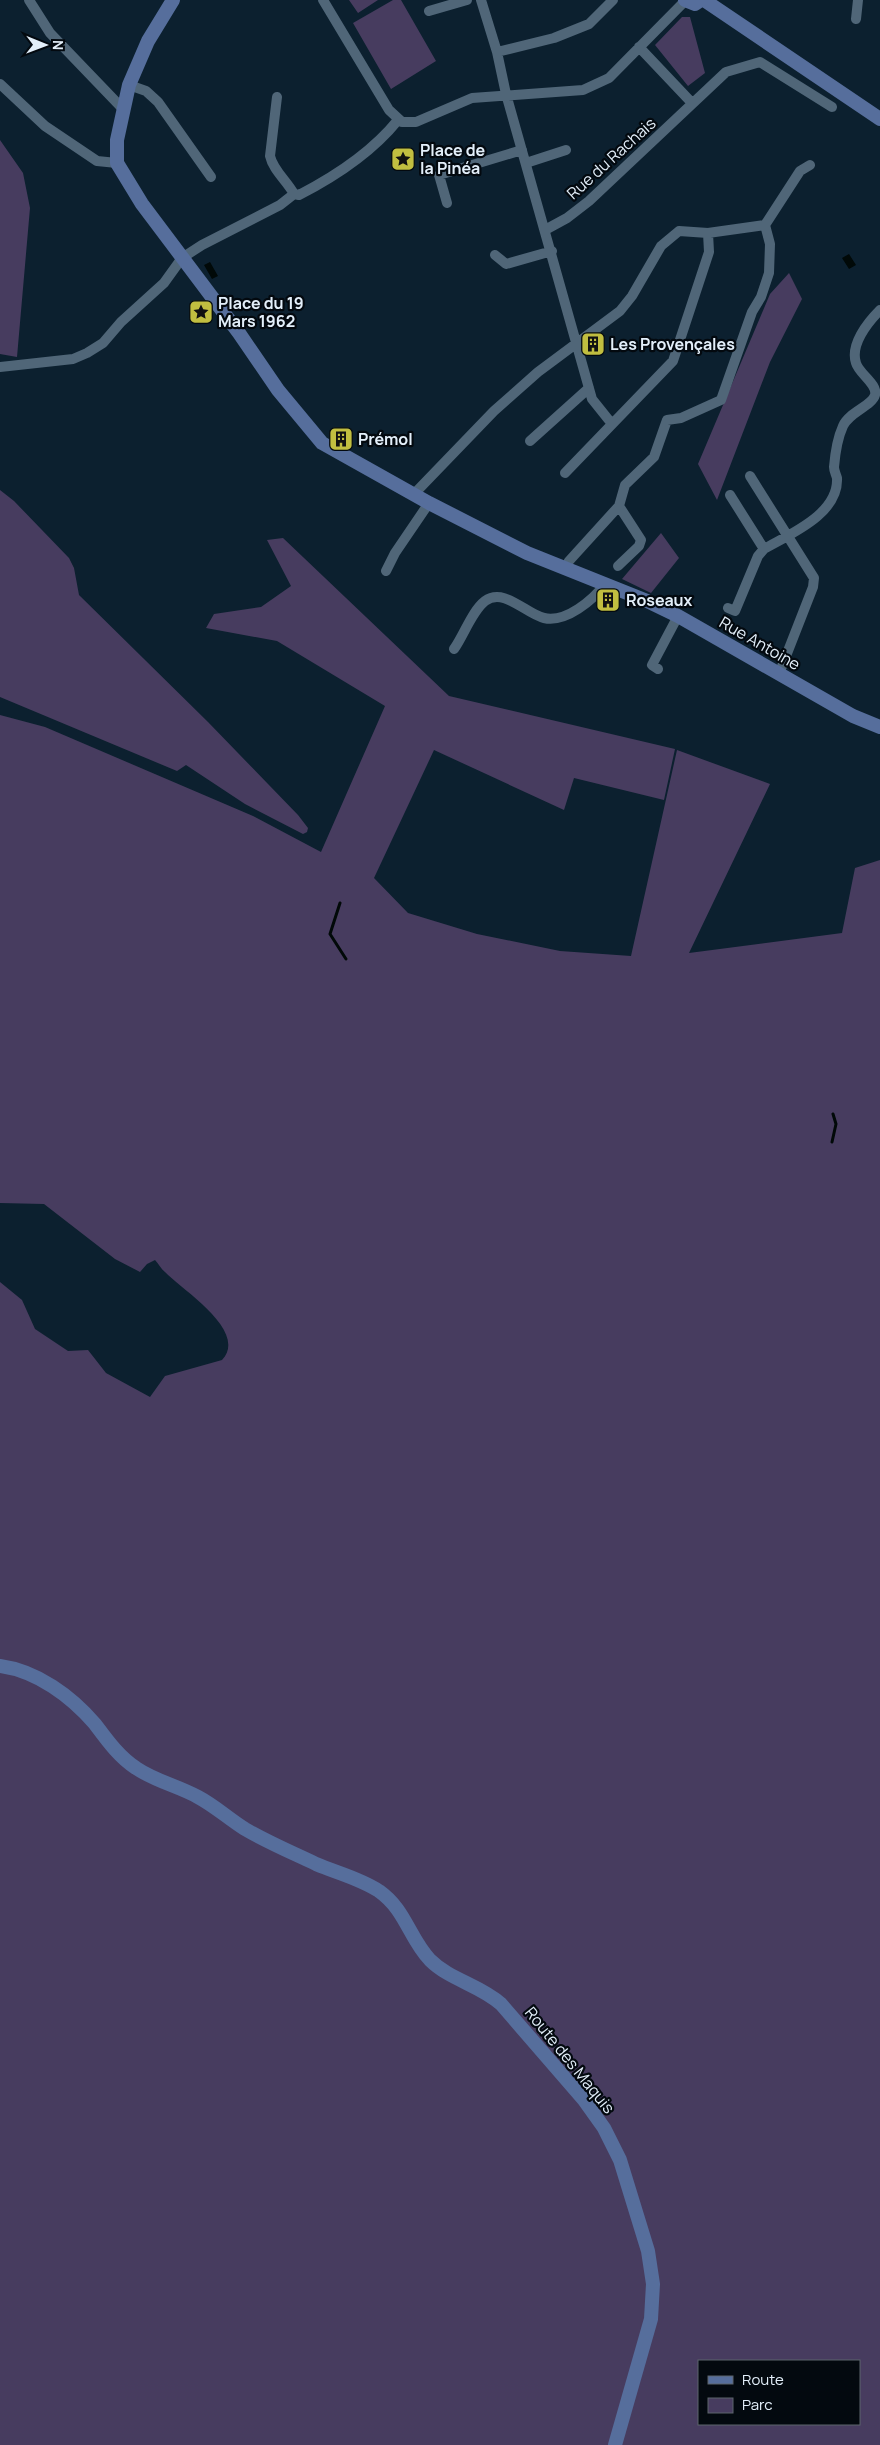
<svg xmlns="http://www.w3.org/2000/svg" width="880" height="2445" font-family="Manrope,sans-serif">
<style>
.green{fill:#473c5f;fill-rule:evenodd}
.water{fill:#010908}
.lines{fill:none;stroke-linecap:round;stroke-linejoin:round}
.stream{stroke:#010908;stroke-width:3}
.street{stroke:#506678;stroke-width:10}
.secondary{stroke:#566e9c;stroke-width:14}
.labels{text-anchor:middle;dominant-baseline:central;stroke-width:4.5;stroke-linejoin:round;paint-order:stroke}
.poi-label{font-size:16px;font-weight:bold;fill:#e3effa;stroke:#03090f;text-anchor:start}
.street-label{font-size:16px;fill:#e3effa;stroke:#03090f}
</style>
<rect width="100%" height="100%" fill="#0c202f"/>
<path class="green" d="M349 0H378L358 13Z
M393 0H401L436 61 391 89 353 23Z
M682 17H690L705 73 688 86 655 45Z
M0 140 23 173 30 208 17 357 0 354Z
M789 273 802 299 770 362 717 500 698 464 770 294Z
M0 490 14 501 69 558 74 568 79 595 208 722 298 815 308 828 307 832 303 834 245 804 186 765 177 771 0 697Z
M661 533 679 558 651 593 622 579Z
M283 538 449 696 675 749 664 800 574 778 564 810 434 750 374 878 408 913 477 934 560 951 631 956 677 750 770 784 689 953 842 933 855 868 880 860V2445H0V1282L22 1300 35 1329 68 1351 88 1350 106 1373 150 1397 165 1376 222 1360C249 1331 182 1290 165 1272 161 1269 159 1264 155 1260L147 1264 140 1272 115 1259 44 1204 0 1203V715L45 727 253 816 321 852 385 706 277 641 206 628 214 614 261 607 291 586 267 540ZM699 2361H859V2424H699Z"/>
<path class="water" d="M849 254 856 265 849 269 842 258Z
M210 262 218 276 212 279 204 265Z"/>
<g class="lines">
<path class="stream" d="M340 903 330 934 346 959
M832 1142 836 1124 833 1114"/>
<path class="street" d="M29 0 50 33 122 108
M323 0 389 110 402 122H416L472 98 583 90 609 78 686 0
M481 0 497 52 506 94 592 399 612 424
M429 11 467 0
M856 19 858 0
M639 47 692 103
M497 52 554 38 589 24 613 0
M0 84 45 126 97 161 117 163
M129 85 146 91 158 102 211 177
M277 97 270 156C273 170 287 181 294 194
M526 163 566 150
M447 203 439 175 522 150
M545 230 567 218 589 201 726 72 760 62 832 107
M708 233 765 225
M495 255 506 264 552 251
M0 367 73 359 87 353 103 343 121 322 164 283 182 258 202 245 280 205 294 194 299 195C334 177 373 151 398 120
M530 441 589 388
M750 476 814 578 813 587 779 674
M414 494 494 411 538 372 620 311 632 296 661 246 679 231 708 233 709 252 673 361 565 473
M730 495 764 549
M618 566 639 546 641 540 619 506
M565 568 569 561 619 506 625 485 654 457 667 420 681 418 721 400 752 312 761 297 769 273 770 244 765 225 800 171 810 165
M386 571 395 553 429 503
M728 608 735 611 758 556 764 549C790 534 839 514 837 478 836 474 834 471 834 467 835 455 838 437 843 426 849 412 872 406 875 395 878 384 859 374 856 363 850 345 867 323 880 310
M454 649C464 635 472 611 485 601 504 587 526 614 544 618 566 623 593 600 605 584
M658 669 652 665 678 616"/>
<path class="secondary" d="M173 0 148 41 129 85 117 140V163L142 204 239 333 278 390 322 443 429 503 527 553 647 601 678 616 853 716 880 727
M685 0 695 4 701 0
M704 0 880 119
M0 1666C37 1671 71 1696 95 1724 107 1740 119 1757 136 1768 155 1781 178 1786 198 1797 215 1806 229 1819 245 1829 267 1842 293 1853 316 1864 337 1873 359 1878 379 1891 406 1910 409 1938 430 1960 450 1980 480 1985 501 2004L584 2100 604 2128 620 2160 648 2251 653 2284 651 2319 615 2445"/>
</g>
<defs>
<g id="sight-square" transform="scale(1.25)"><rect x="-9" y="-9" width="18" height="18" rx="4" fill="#c1be40" stroke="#03090f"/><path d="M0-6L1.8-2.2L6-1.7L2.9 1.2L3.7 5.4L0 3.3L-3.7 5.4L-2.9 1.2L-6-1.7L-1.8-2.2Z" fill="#111"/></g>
<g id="building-square" transform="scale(1.25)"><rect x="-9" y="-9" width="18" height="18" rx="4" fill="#c1be40" stroke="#03090f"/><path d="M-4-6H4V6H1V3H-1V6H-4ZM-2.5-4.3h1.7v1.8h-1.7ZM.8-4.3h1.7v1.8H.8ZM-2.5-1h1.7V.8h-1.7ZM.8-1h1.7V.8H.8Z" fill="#111"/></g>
</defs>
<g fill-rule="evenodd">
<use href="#sight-square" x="403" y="159"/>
<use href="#sight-square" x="201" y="312"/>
<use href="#building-square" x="593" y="344"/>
<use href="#building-square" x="341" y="439"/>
<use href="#building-square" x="608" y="600"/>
</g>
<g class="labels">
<g class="poi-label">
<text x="420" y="150">Place de<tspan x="420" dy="18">la Pinéa</tspan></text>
<text x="218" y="303">Place du 19<tspan x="218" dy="18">Mars 1962</tspan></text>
<text x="610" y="344">Les Provençales</text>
<text x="358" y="439">Prémol</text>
<text x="626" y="600">Roseaux</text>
</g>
<g class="street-label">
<text transform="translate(611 158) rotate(-42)">Rue du Rachais</text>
<text transform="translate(760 643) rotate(30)">Rue Antoine</text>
<text transform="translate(570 2060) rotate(51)">Route des Maquis</text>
</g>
</g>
<rect x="698" y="2360" width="162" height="65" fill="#03090f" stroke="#5d656d"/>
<rect x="708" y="2376" width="25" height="8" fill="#566e9c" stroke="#5d656d"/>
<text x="742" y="2385" font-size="15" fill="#e3effa">Route</text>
<rect x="708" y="2398" width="25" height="15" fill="#473c5f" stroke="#5d656d"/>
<text x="742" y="2410" font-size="15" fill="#e3effa">Parc</text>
<g transform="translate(45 45) rotate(91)" stroke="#03090f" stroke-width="4" paint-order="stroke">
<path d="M0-4L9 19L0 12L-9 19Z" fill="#e3effa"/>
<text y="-8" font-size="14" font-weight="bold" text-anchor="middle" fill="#e3effa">N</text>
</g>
</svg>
